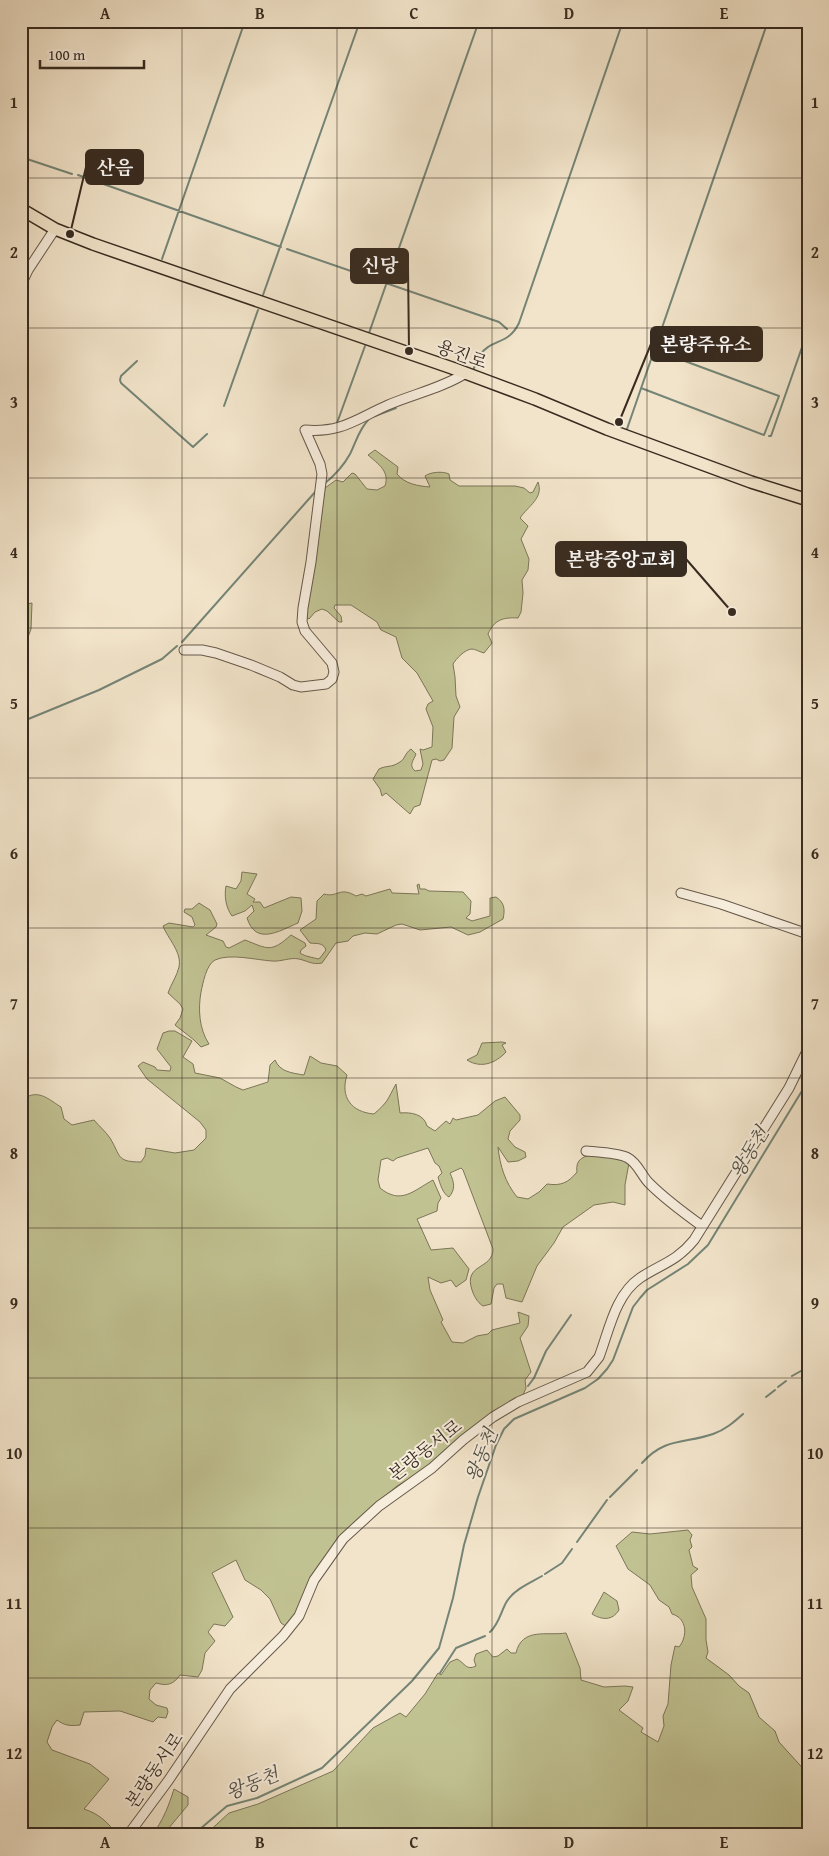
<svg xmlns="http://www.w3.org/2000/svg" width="829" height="1856" font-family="'Gentium Book Plus','Noto Serif KR',serif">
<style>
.green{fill:#c1c292;stroke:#7c7659}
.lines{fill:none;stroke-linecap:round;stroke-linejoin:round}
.stream{stroke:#748476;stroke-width:2}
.minor-casing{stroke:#66594a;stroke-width:11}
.major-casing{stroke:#382b20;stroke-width:14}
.minor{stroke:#f7eddd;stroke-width:9}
.major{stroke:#f2e4ca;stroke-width:11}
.grid{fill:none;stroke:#382b20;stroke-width:1;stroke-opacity:0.55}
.labels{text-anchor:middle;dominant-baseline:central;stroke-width:4;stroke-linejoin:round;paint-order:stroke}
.street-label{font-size:18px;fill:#382b20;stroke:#f7eddd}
.water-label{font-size:19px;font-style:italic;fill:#515044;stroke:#f7eddd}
.leader{fill:none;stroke:#382b20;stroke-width:2}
.callout-dot{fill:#382b20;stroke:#f7eddd;stroke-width:2}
.callout{fill:#382b20;stroke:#382b20;stroke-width:2}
.callout-label{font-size:19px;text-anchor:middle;font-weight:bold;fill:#fff}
.neatline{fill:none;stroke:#382b20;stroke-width:2}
.grid-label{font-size:16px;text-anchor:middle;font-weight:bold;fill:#382b20}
</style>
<rect width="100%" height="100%" fill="#f2e4ca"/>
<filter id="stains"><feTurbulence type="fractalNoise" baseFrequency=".004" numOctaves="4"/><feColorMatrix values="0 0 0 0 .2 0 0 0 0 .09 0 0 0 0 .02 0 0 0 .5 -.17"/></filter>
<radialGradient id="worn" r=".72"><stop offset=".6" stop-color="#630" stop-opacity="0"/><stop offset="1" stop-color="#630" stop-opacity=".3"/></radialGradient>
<path class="green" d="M375 450 398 467 397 474C405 484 418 486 430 487L425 476C430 472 443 471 449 474L450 480 459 486H515L524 488 530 493 533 492 538 482C544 498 528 506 520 518L528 526 521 539 529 559 528 570 522 580 523 593 521 612 518 618C503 617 494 620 488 634L492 643 484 653C480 652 475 649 472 649 465 649 456 659 453 664L455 677 456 696 460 707 454 717 452 748 444 760 440 761 436 759 432 760 420 805 414 807 410 814 386 793 382 796 380 789 373 779 379 769C387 765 391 768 400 762 405 759 405 753 411 749L416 754C414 760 408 765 415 771L421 770 423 764 420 749 423 750 432 747 433 727 426 709 428 704 433 701 417 673 402 658 396 637 381 630 377 622 351 605H335L334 608 341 616 342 622H339L327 611 322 609 315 612 309 619 306 617V611L325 488 336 480 343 482 352 473 355 474 367 489 377 490 385 486C390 471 378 464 368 455Z
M32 603 31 629 25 645 21 661V605Z
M242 872 257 874 247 894 255 899 253 902H260L264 908 291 897 301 898 302 911 298 923C279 931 256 946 247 918L254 911 252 905 245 911 232 916C226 908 224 896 226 886L236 889 241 881Z
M419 884 420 889H425L429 891 463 892 471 901 470 914 466 918 472 921 490 916V898L496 897C505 903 505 910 503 919L480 932 468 935 451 927 420 930 402 924 396 925 377 934 365 933 353 936 348 941 336 943 322 963C312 965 308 961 299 959 290 957 281 962 272 961 256 960 230 953 215 960 206 965 203 983 201 992 198 1009 199 1029 209 1044L201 1047 194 1040 175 1025 180 1018 183 1009 180 1004 168 993C171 984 177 976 179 967 182 952 168 939 163 926L169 923 193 927 195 925 192 917 184 912 185 909H192L199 903 210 910 217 924 216 927 206 935 223 941 226 947 229 948 245 940C268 949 271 953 291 935L305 943 306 946 301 950 300 953C306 957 312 957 318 959L320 958 326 950C323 942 317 944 310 943L300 930 316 919 317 901 324 894C338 898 339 886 356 896L362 894 366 896 390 889 392 893 419 894 417 885Z
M169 1031H175L192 1041 183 1057 193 1064 195 1073 220 1078 236 1087 243 1090 268 1082 270 1065 275 1060C280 1072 292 1073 304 1075L310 1056 321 1063 337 1066 347 1075C340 1097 351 1112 374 1114 389 1101 387 1100 396 1084L400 1113C411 1112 424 1114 427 1126L435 1131 446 1121 450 1124 453 1118 456 1120 478 1115 495 1101 505 1097 520 1115V1120L510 1131 508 1139 515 1147 525 1152 526 1157 518 1161 508 1162 498 1147C500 1166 505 1182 517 1197L528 1199 539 1192 547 1184C561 1186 568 1183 577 1172 573 1146 613 1157 626 1159L629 1163 625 1185V1205L613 1202 594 1205 563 1227 554 1243 537 1266 522 1302 506 1298 503 1284H497L494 1288 491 1304 483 1306C477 1302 474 1296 472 1290 463 1263 493 1270 493 1249L463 1170 461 1168 450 1173C454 1182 456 1189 449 1197 443 1194 440 1184 438 1177L442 1173 439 1166 435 1163 428 1148 397 1158 393 1161 387 1158 381 1160 378 1180 380 1188C401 1205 413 1191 433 1180L441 1198 438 1203 437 1211 417 1219 431 1250 453 1248 469 1269 466 1280 456 1287 451 1280 441 1283 428 1277 430 1290 443 1320 441 1322 452 1342 463 1343 477 1336 488 1334 492 1330 520 1323 518 1312 529 1316 528 1326 520 1338 531 1372 525 1380 526 1388 523 1395 419 1473 397 1486 354 1522 341 1536 309 1580 307 1589 295 1617 287 1627 281 1623 270 1599 261 1590 245 1580 236 1560 212 1573 233 1617 225 1626 214 1624 208 1632 215 1641 205 1653 202 1670 198 1677 180 1675C173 1685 167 1686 156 1683L150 1690 149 1699 156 1705 167 1708 168 1712 166 1718 158 1717 153 1722 120 1711 84 1712 80 1725C71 1726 65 1726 57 1720L52 1727 47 1742 52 1750 90 1764 109 1779 84 1809C99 1814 108 1822 117 1835H21V1089L29 1096C41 1091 51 1101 61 1107L64 1119 72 1125 94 1120C99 1126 106 1132 110 1138 121 1156 116 1162 141 1162L145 1156 146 1148 175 1153 194 1150 206 1138V1130L200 1122 147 1079 138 1066 143 1062 155 1067 157 1070 170 1071 171 1067 157 1049 163 1033Z
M502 1042 506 1043 502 1045 506 1052C496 1063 481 1069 467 1060L477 1055 482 1043Z
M688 1530 692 1535 690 1540 692 1547 689 1550 693 1566 698 1569 691 1575 692 1587 706 1619V1640L708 1652 706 1658 729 1675 739 1686 749 1693 759 1717 775 1731 779 1742 808 1774V1835H205L229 1813 258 1804 333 1771 373 1728 400 1713 406 1717 425 1694 438 1673 441 1675 450 1662 457 1659C465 1663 466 1671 476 1666L474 1660 476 1654 487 1650 493 1657 498 1656 507 1649 511 1653H516C522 1627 547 1636 566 1633L580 1668 581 1680 604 1687 625 1686 633 1687 628 1701 619 1710 643 1728 641 1732 658 1742 664 1726 663 1716 668 1704 671 1665 675 1646 679 1647C688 1636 687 1618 672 1614L669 1607 659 1600 650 1585 628 1569 616 1546 632 1532 650 1534Z
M604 1592 617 1601 619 1610C612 1621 602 1620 592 1614Z
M174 1789 188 1797V1805L163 1835H152C163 1821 169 1805 174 1789Z"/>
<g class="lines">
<path class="stream" d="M21 157 72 174
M78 175 281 247
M287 249 499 322 507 329
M162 259 245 21
M263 295 360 21
M369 333 479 21
M137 361 121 376 120 380 121 383 193 447 207 434
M473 371C475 366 476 360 479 356 491 338 508 346 519 323L623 21
M641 388 764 435 779 396 655 350
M224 406 258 310
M375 416 396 408
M337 423 365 346
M627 429 768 21
M769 436H771L808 330
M324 484C334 476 344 465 350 454 356 442 359 429 369 419
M182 642 316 491
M21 722 99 690 162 659 177 646
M792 1376 808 1367
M528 1386 534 1378 546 1351 571 1315
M778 1387 786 1381
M766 1397 775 1390
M642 1463C665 1437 685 1444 713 1434 725 1430 734 1422 743 1414
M610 1497 637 1470
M577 1542 607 1500
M545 1574 562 1563 572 1549
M490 1632C499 1624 501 1611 507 1601 515 1589 530 1583 542 1576
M440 1673 456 1648 485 1636
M193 1835 227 1806 257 1798 322 1768 412 1681 439 1648 453 1598 464 1545 478 1497 496 1445 504 1429 514 1419 585 1388 598 1379 607 1369 613 1360 633 1307 640 1298 647 1290 688 1264 708 1245 808 1081"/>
<g class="minor-casing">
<path id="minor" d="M21 285 28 270 55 229
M184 650H202L216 653 251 665 280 677 293 685 301 687 326 684 332 679 334 672 332 663 305 631 302 622 303 608 311 562 322 474 320 464 305 430C342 433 356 419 388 405 414 394 442 388 466 373
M681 893 721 904 808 934
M586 1151C596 1152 620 1153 628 1158 638 1163 642 1177 650 1184 666 1200 684 1213 702 1226
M128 1835 168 1781 230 1689 283 1636 299 1616 314 1580 343 1539 379 1506 432 1468 463 1440 493 1417 518 1402 587 1372 599 1357C609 1331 615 1295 640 1278 661 1264 676 1262 694 1240L789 1088 808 1049"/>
</g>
<g class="major-casing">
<path id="major" d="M21 209 55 229 93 244 452 368 535 399 607 429 751 482 808 500"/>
</g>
<use href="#minor" class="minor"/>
<use href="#major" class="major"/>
</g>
<path class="grid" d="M182 21V1835M337 21V1835M492 21V1835M647 21V1835M21 178H808M21 328H808M21 478H808M21 628H808M21 778H808M21 928H808M21 1078H808M21 1228H808M21 1378H808M21 1528H808M21 1678H808"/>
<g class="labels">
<g class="street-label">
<text transform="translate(462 354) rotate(20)">용진로</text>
<text transform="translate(425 1450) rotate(-38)">본량동서로</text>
<text transform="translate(154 1770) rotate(-56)">본량동서로</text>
</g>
<g class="water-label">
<text transform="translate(749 1152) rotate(-59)">왕동천</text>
<text transform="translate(481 1455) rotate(-68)">왕동천</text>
<text transform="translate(252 1783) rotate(-22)">왕동천</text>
</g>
</g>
<path class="leader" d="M70 234L86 167M409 351L408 266M619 422L651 344M732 612L686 559"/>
<g class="callout-dot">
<circle cx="70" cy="234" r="5"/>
<circle cx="409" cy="351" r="5"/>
<circle cx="619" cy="422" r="5"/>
<circle cx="732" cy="612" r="5"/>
</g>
<g class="callout">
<rect x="86" y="150" width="57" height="34" rx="5"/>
<rect x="351" y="249" width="57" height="34" rx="5"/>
<rect x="651" y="327" width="111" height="34" rx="5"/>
<rect x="556" y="542" width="130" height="34" rx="5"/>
</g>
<g class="callout-label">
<text x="115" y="174">산음</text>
<text x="380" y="272">신당</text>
<text x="706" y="351">본량주유소</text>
<text x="621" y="566">본량중앙교회</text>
</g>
<rect width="829" height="1856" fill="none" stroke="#f2e4ca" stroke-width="55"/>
<path d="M40 60v8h104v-8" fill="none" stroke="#382b20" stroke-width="2.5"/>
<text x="48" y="60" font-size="15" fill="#382b20" stroke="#f7eddd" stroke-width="4" paint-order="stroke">100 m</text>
<rect x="28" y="28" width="774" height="1800" class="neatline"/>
<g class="grid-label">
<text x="105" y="19">A</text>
<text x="260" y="19">B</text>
<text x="414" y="19">C</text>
<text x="569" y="19">D</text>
<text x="724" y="19">E</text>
<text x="14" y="108">1</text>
<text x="815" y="108">1</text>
<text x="14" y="258">2</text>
<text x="815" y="258">2</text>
<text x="14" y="408">3</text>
<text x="815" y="408">3</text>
<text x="14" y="558">4</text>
<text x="815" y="558">4</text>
<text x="14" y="709">5</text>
<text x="815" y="709">5</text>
<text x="14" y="859">6</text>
<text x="815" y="859">6</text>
<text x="14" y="1009">7</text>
<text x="815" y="1009">7</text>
<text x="14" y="1159">8</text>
<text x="815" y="1159">8</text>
<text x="14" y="1309">9</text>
<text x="815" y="1309">9</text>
<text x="14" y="1459">10</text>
<text x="815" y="1459">10</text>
<text x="14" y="1609">11</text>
<text x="815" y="1609">11</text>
<text x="14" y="1759">12</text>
<text x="815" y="1759">12</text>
<text x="105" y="1848">A</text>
<text x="260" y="1848">B</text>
<text x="414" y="1848">C</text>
<text x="569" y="1848">D</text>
<text x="724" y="1848">E</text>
</g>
<rect width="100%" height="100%" filter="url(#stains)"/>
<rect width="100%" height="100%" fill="url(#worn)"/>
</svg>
